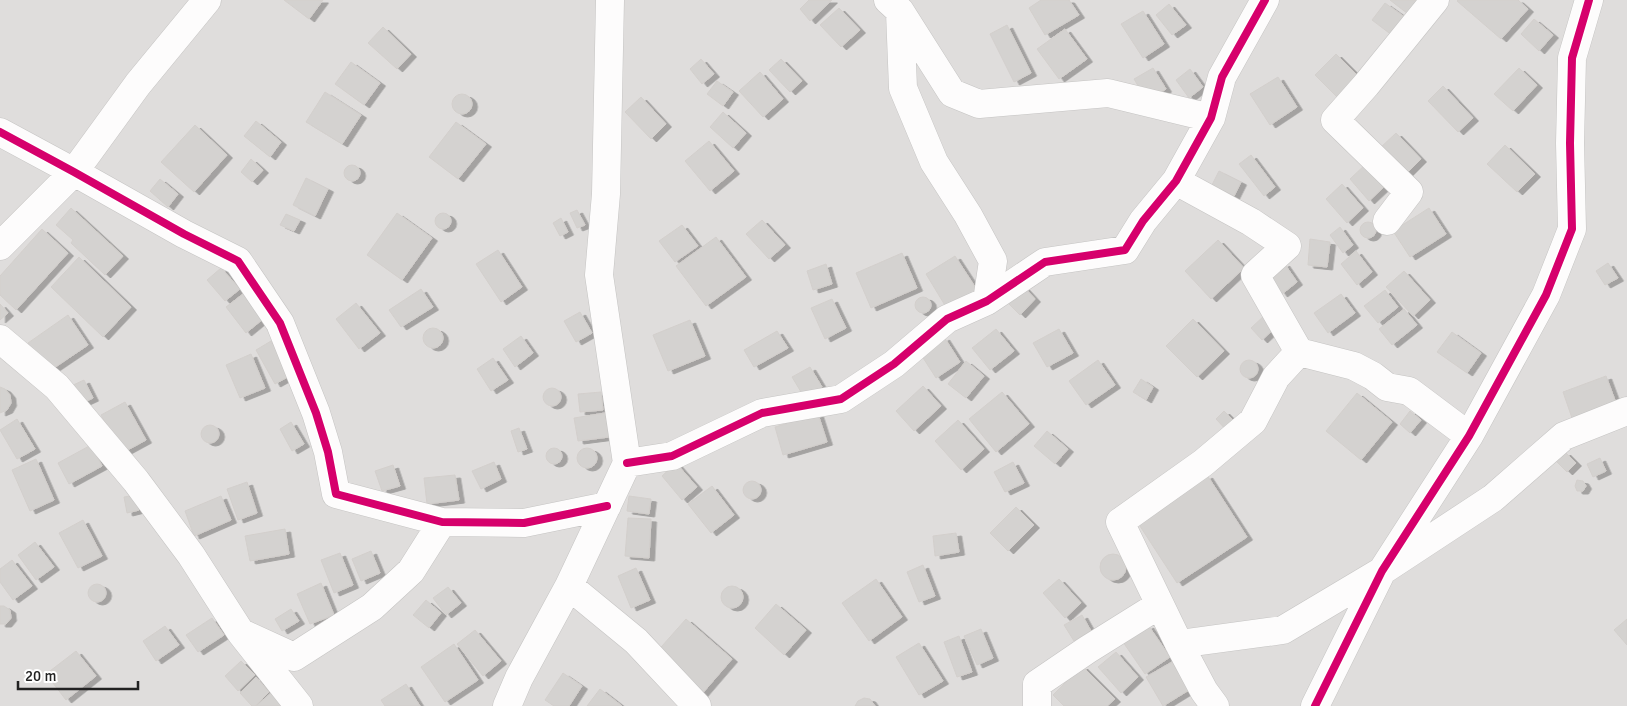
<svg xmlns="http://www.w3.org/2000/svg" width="1627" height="706" font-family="Signika,sans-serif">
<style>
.residential{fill:#dfdddc}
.building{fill:#d4d2d0;stroke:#d3cfcc;filter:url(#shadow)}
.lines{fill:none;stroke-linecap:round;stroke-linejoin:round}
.minor-casing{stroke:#c5c4c3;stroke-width:29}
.minor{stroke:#fdfcfc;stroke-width:28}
.cycleway-casing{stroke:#fff;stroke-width:11}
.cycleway{stroke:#d6006c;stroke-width:8}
</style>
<defs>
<filter id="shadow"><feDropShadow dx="5.5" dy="3" stdDeviation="0" flood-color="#0004"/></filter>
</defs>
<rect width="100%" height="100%" fill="#efedeb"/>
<path class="residential" d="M0 0H1627V706H0Z"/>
<path class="building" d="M284 0H323L309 19Z
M809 0H832L810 21 800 9Z
M1041 0H1069L1079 15 1045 35 1029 8Z
M1390 0H1419L1408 14Z
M1458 0H1518L1528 9 1501 39 1457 1Z
M1385 3 1406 18 1393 36 1372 20Z
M1169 4 1186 25 1172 35 1156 15Z
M839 8 860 30 841 47 820 25Z
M1143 11 1164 44 1143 58 1121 24Z
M1534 19 1553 35 1539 51 1521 34Z
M1007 25 1031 73 1014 82 990 34Z
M383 27 411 54 397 69 368 43Z
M1065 29 1087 59 1059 79 1037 49Z
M1336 54 1360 78 1339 99 1315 75Z
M701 59 714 74 702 84 690 69Z
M781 59 802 81 790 92 769 70Z
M351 62 380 83 364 105 335 84Z
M1153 68 1166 89 1147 101 1134 79Z
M1519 68 1537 85 1513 111 1494 94Z
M1190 69 1203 87 1189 98 1176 80Z
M760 72 783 99 763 117 739 91Z
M1278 77 1297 107 1270 125 1250 94Z
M717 81 733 92 723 106 707 94Z
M1443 86 1473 118 1458 132 1428 101Z
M325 92 361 115 342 144 306 122Z
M452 104a10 10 0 1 1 20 0a10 10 0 1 1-20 0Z
M641 97 666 124 651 139 625 112Z
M723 112 746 133 733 148 710 127Z
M256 121 281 142 270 157 244 136Z
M456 122 486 144 458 179 429 157Z
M195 125 227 155 194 192 161 162Z
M1396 133 1421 159 1405 175 1380 148Z
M709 141 734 171 710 191 685 161Z
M1505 145 1535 174 1517 192 1487 164Z
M1251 155 1275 187 1264 196 1239 164Z
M251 159 263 170 252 182 241 172Z
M1368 162 1387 184 1369 201 1350 179Z
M344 173a8 8 0 1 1 16 0a8 8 0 1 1-16 0Z
M1219 171 1241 182 1234 196 1212 185Z
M306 178 328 189 315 216 293 205Z
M160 179 178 194 168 207 150 191Z
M1342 184 1363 208 1347 223 1326 199Z
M71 208 123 256 105 275 71 243 73 240 56 225Z
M1429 208 1446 234 1410 257 1393 231Z
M577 210 585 225 577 228 570 213Z
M435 221a8 8 0 1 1 16 0a8 8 0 1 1-16 0Z
M397 213 432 238 402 280 367 255Z
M286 214 300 220 294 231 280 225Z
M561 218 568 232 560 236 553 223Z
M762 220 785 245 769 259 746 234Z
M1360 230a8 8 0 1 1 16 0a8 8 0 1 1-16 0Z
M682 225 698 246 675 262 659 241Z
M1340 227 1353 245 1343 253 1330 235Z
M42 229 68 253 16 310 0 295V276Z
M716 237 746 277 706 306 676 266Z
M1310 239 1330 242 1327 267 1308 265Z
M1218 240 1244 268 1211 299 1185 271Z
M498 250 522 287 501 302 476 264Z
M1356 251 1372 272 1357 285 1341 264Z
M902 253 917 288 871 308 856 273Z
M955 256 979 293 949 312 926 274Z
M79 257 131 307 103 337 51 287Z
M1284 263 1297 282 1282 294 1268 275Z
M1608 263 1618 278 1605 285 1596 271Z
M826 264 832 284 813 290 807 271Z
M221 268 240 289 225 301 207 280Z
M1404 271 1430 300 1413 316 1386 287Z
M1024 287 1035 299 1020 315 1008 303Z
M421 289 433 307 401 327 389 310Z
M1385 290 1398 307 1378 323 1364 306Z
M243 294 263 319 246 333 226 307Z
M1341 294 1355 313 1328 333 1314 313Z
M915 305a8 8 0 1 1 16 0a8 8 0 1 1-16 0Z
M832 299 846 328 825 339 811 308Z
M356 303 380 333 359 349 336 319Z
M0 304 8 313 0 320Z
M1404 309 1417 325 1392 345 1379 329Z
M580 312 592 333 576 342 564 321Z
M1266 314 1277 326 1262 340 1251 328Z
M68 315 88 345 48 372 28 343Z
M1193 319 1224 351 1197 377 1166 346Z
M690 320 705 356 668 371 653 335Z
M423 338a10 10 0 1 1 20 0a10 10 0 1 1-20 0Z
M996 329 1014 351 990 370 972 348Z
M1059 329 1073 353 1047 367 1033 343Z
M777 331 788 348 754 367 744 350Z
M1452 332 1481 353 1467 373 1437 352Z
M521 336 533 353 515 367 503 349Z
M944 337 960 362 936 378 920 353Z
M271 341 291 375 275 384 256 350Z
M251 354 265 388 240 398 226 365Z
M493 358 508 380 491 391 477 369Z
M1240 369a9 9 0 1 1 18 0a9 9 0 1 1-18 0Z
M1098 360 1115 385 1086 405 1069 381Z
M966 361 984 376 966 398 948 384Z
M810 367 822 387 804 397 792 377Z
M1606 376 1616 403 1572 418 1563 392Z
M1141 379 1153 387 1146 400 1133 392Z
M84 380 93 398 80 404 71 386Z
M923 386 941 406 914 431 896 411Z
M0 387 5 389 10 395 11 403 7 410 0 413Z
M543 397a9 9 0 1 1 18 0a9 9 0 1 1-18 0Z
M601 392 603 410 580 412 578 394Z
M1002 392 1029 424 996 452 969 419Z
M1357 393 1392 422 1361 460 1326 431Z
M125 402 146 440 122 453 101 415Z
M1224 411 1238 425 1229 433 1216 419Z
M1410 411 1421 420 1410 433 1400 424Z
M605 413 609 437 578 441 574 418Z
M818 414 827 442 783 455 775 427Z
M17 419 35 449 17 459 0 430Z
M958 420 984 449 961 470 935 441Z
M291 422 304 444 292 451 280 429Z
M201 434a9 9 0 1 1 18 0a9 9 0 1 1-18 0Z
M519 428 527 449 518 452 511 431Z
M1047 431 1068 449 1055 464 1034 446Z
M91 445 102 466 69 484 58 463Z
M546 456a8 8 0 1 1 16 0a8 8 0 1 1-16 0Z
M577 458a10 10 0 1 1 20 0a10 10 0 1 1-20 0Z
M1565 452 1576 463 1567 472 1556 461Z
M1600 458 1606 471 1593 477 1587 464Z
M36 459 54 500 30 511 12 470Z
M494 462 501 479 481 489 472 471Z
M1013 462 1024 483 1005 492 994 472Z
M676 463 697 487 682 500 662 476Z
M393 465 400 486 382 491 375 471Z
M455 475 459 500 427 504 424 478Z
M1207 475 1247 537 1177 583 1136 520Z
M1577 480 1583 481 1586 486 1583 491H1577L1575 486Z
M743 490a9 9 0 1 1 18 0a9 9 0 1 1-18 0Z
M247 482 257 513 238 520 227 489Z
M712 486 734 515 711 533 688 504Z
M136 495 139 510 127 513 124 497Z
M221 496 231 520 194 536 185 511Z
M629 496 651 499 649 514 627 511Z
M1016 507 1034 525 1008 551 990 533Z
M628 518 651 519 649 558 625 556Z
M83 520 102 556 78 568 59 533Z
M285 529 289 554 250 561 245 536Z
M956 533 959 552 935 556 933 536Z
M35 542 54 567 36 580 18 555Z
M371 551 380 573 361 581 352 559Z
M340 553 353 585 334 593 321 560Z
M1100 567a13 13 0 1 1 26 0a13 13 0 1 1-26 0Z
M12 560 32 586 13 600 0 582V569Z
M923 565 935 596 919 602 907 572Z
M636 568 650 600 631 608 618 576Z
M876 579 902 617 869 641 842 603Z
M1059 579 1081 603 1065 618 1043 593Z
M321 583 334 615 310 624 297 594Z
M88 593a9 9 0 1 1 18 0a9 9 0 1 1-18 0Z
M721 597a11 11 0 1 1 22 0a11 11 0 1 1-22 0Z
M448 587 461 603 446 615 433 598Z
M426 600 441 613 429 628 413 615Z
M776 604 806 630 784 655 755 628Z
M0 606H4L10 610 11 618 6 624H0Z
M291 609 299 621 282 631 275 619Z
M1082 615 1091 631 1074 641 1064 625Z
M212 618 224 635 198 652 186 635Z
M686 619 732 659 701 695 654 655Z
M1627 619V645L1614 630Z
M1148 625 1170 657 1145 674 1123 642Z
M165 626 179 645 156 661 143 641Z
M981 629 993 658 977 665 964 636Z
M475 630 501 661 483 676 457 644Z
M959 636 972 672 957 677 944 642Z
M919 643 943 681 919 695 896 657Z
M454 644 478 680 445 702 421 667Z
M76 651 96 676 66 700 46 674Z
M1116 652 1138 677 1121 693 1098 667Z
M241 661 255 675 238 691 225 676Z
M1172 662 1189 690 1163 706 1146 677Z
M1082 666 1115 699 1107 706H1064L1053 695Z
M563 673 582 686 569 706H554L545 700Z
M256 677 269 692 255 706H252L240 693Z
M406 684 420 706H385L381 700Z
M600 689 622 706H587Z
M271 693 282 706H256Z
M864 698 870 699 875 706H855L858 701Z"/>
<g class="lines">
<g class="minor-casing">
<path id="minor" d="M888 0 900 11 952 93 979 104 1108 93 1211 118
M900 12 903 88 934 162 968 215 993 261 987 301
M0 132 74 172 184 234 238 261 280 323 316 413 328 452 336 494 442 522 524 523 607 506
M1176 181 1251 222 1287 246 1255 275 1299 352 1276 377 1253 421 1203 463 1120 522 1179 644 1204 691 1215 706
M1387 221 1409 192 1335 120 1366 85 1435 0
M0 246 74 172 138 84 207 0
M0 339 57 387 136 481 191 555 241 633 299 706
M1299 352 1354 366 1373 376 1387 387 1409 391 1469 436
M627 463 672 456 762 413 841 399 894 364 947 319 987 301 1045 262 1125 250 1143 221 1176 181 1211 118 1222 77 1265 0
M569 586 636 641 697 706
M246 635 294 657 372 607 411 571 442 522
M1179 644 1283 630 1382 571 1493 498 1564 436 1627 411
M507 706 519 678 569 586 627 463 599 275 606 194 610 0
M1037 706V684L1087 650 1159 605
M1315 706 1382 571 1469 436 1546 295 1572 229 1570 143 1572 58 1589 0"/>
</g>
<use href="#minor" class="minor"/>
<g class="cycleway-casing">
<path id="cycleway" d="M0 132 74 172 184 234 238 261 280 323 316 413 328 452 336 494 442 522 524 523 607 506
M627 463 672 456 762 413 841 399 894 364 947 319 987 301 1045 262 1125 250 1143 221 1176 181 1211 118 1222 77 1265 0
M1315 706 1382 571 1469 436 1546 295 1572 229 1570 143 1572 58 1589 0"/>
</g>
<use href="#cycleway" class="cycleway"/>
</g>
<path d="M18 681v8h120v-8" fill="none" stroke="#222222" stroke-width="2.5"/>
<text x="25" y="681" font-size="15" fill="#222222" stroke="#ffffff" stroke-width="4" paint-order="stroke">20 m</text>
</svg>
